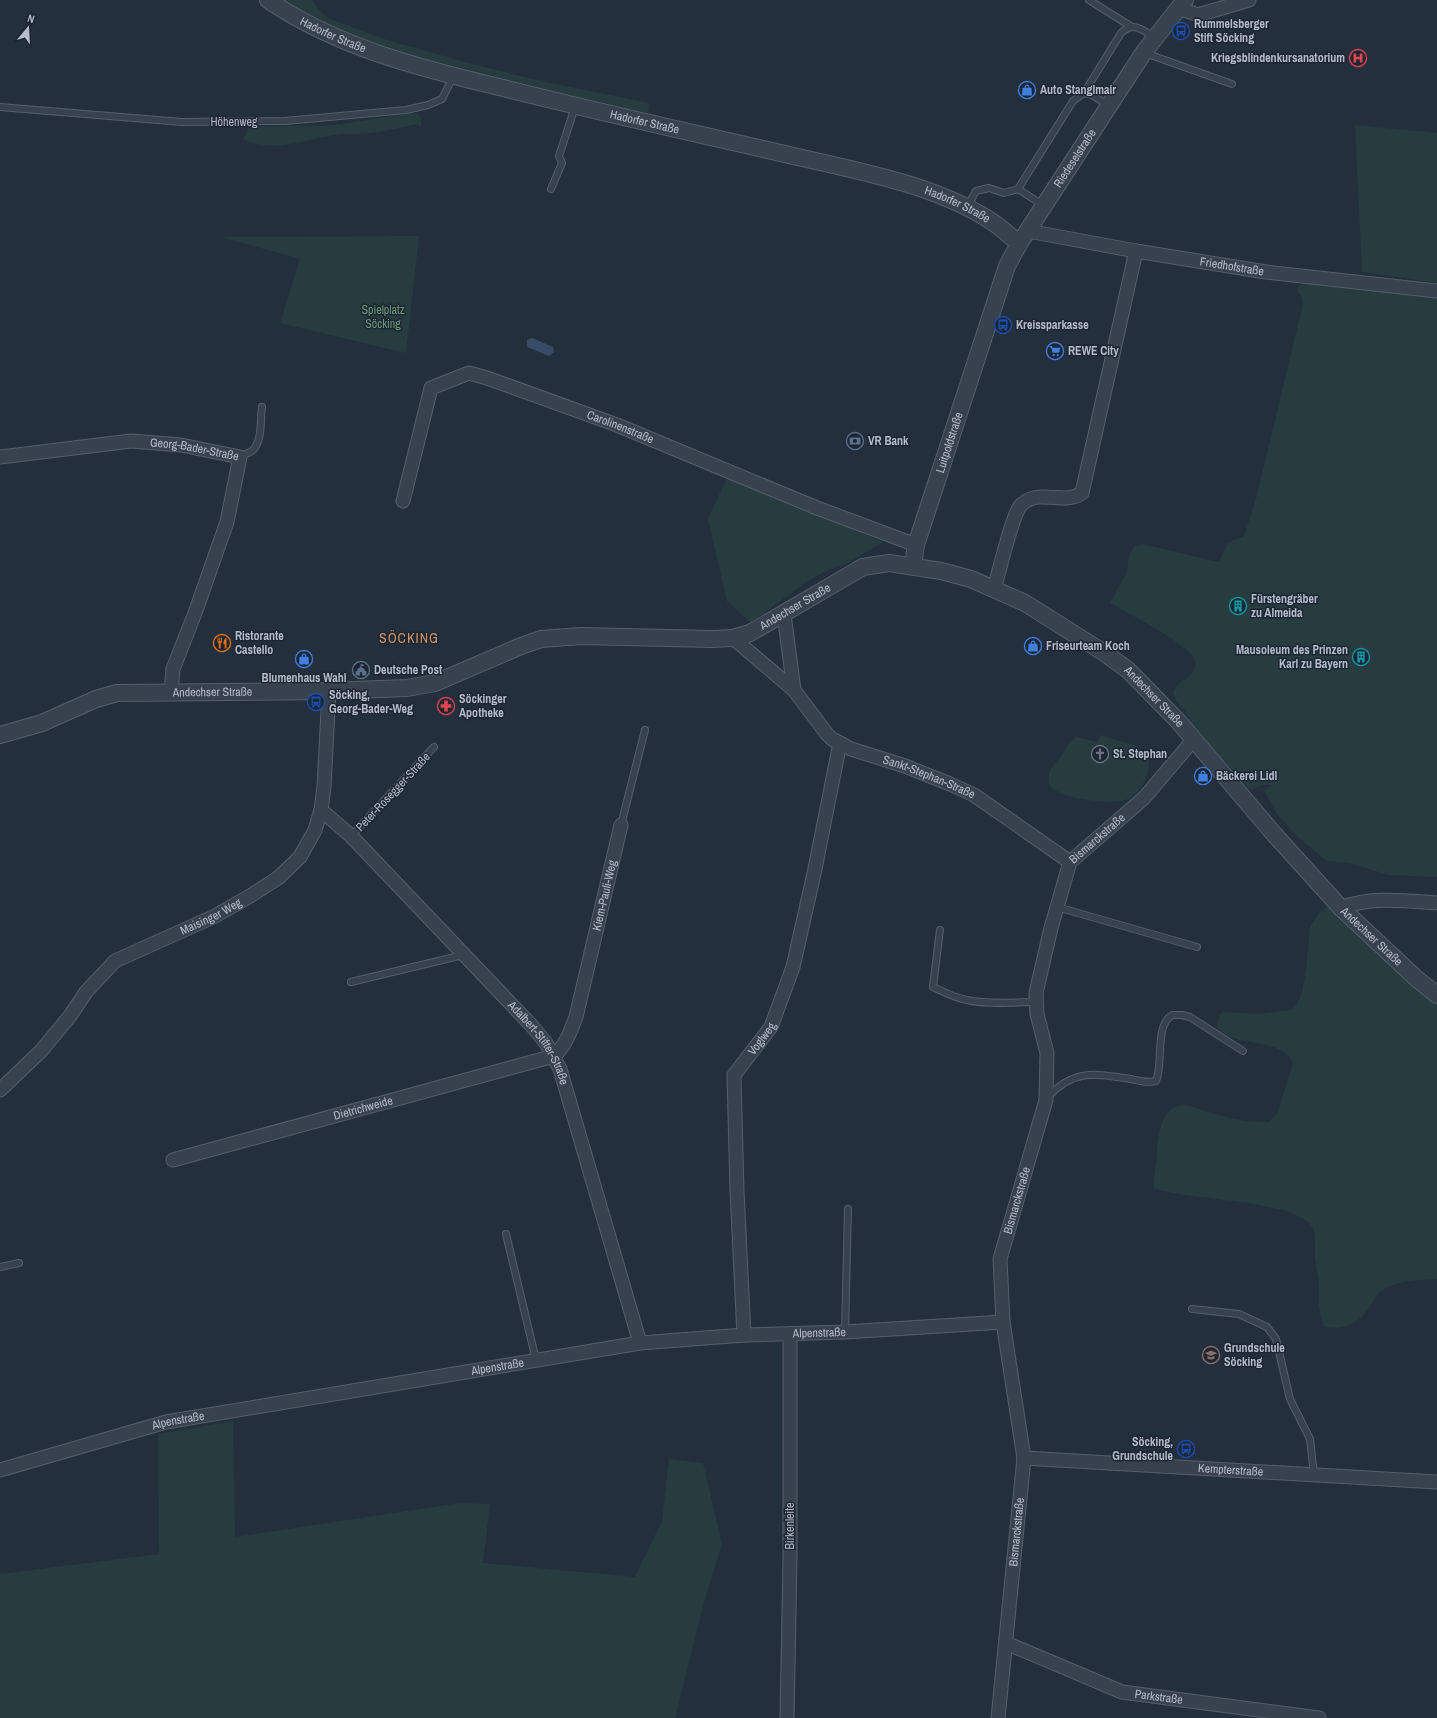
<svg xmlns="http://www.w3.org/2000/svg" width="1437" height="1718" font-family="'Archivo Narrow',sans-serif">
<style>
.green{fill:#263c3f}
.water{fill:#394c67}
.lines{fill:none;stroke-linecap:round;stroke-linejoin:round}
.service-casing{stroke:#565f6c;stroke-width:8}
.minor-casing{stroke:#565f6c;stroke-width:15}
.tertiary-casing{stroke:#565f6c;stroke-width:18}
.service{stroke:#38414e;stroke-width:6}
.minor{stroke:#38414e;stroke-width:13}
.tertiary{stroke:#38414e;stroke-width:16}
.labels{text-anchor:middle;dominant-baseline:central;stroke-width:3;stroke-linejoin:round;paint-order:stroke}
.poi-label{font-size:12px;font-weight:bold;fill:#b4bcc9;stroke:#1d2633;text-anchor:start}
.street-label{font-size:12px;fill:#b4bcc9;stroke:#1d2633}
.park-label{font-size:12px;fill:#6b9a76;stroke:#1d2633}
.quarter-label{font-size:14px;letter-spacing:1px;fill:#d59563;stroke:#1d2633}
</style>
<rect width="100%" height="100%" fill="#242f3e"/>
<path class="green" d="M280 0H312L318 9 328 18 387 40 476 65 541 81 649 103 648 113 528 86 385 48 338 31Z
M414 113 418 114 421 118V127C415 122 411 126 404 127 391 130 371 134 358 134 350 134 341 133 334 135 304 140 272 154 243 139L248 130 255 127 334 125Z
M1355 125 1437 133V283L1362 272Z
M419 236 406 353 280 323 300 259 221 237Z
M1308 283 1437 297V877L1389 875 1349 863 1327 861 1299 838 1277 814 1264 790 1273 785H1262L1252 790 1248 788 1192 724 1186 712 1177 702 1173 693C1178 680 1192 678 1195 667 1196 663 1194 658 1192 655 1175 637 1133 616 1110 603L1127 571 1129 556 1134 547 1142 544 1219 562 1228 543 1244 536 1256 499 1303 304 1301 295 1297 291 1300 285Z
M728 476 883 542 849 562 828 570 806 582 751 623 727 601 708 519Z
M1100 735 1137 746 1147 754C1150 763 1149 769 1146 778 1142 787 1136 796 1126 800 1113 805 1052 799 1049 783 1046 772 1055 764 1061 756 1067 747 1066 744 1076 737L1098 742Z
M1329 905 1437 1004V1279C1418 1280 1396 1280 1380 1292 1376 1295 1374 1301 1371 1305 1358 1324 1347 1330 1324 1327L1321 1317 1319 1305V1285L1315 1259V1234L1312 1226 1306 1220 1287 1211 1249 1203 1184 1195 1154 1189C1153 1178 1156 1167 1157 1156 1157 1141 1161 1108 1179 1106 1190 1104 1201 1110 1212 1113 1231 1119 1250 1123 1269 1122L1277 1114 1293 1063C1279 1035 1235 1050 1217 1027L1219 1016 1223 1012 1259 1014 1290 1010 1297 1005 1302 992 1306 970 1310 927 1318 914Z
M233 1421 235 1537 460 1503 490 1504 483 1563 635 1577 662 1521 669 1459 703 1463 722 1544 704 1602 675 1718H0V1574L159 1554 158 1434Z"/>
<path class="water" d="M532 338 553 347 554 352 549 356 527 347V340Z"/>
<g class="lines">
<g class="service-casing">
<path id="service" d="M1089 0 1132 27
M1145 53 1232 84
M1084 93 1121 33C1133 21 1142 30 1155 37
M0 107 182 122 285 121 406 110 428 105 442 99 453 77
M551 189 562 163 559 156 575 107
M1018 189 1073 101 1084 93 1092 95 1108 105
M967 207 976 191 989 188 1004 193 1018 189 1043 205
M240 457C243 455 249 453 252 451 263 441 260 420 262 407
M621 825 645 730
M351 836 434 747
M1057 907 1197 947
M940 930 933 987C944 992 955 998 967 1000 989 1005 1014 1002 1035 1002
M351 982 463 955
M1048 1097C1074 1068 1097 1074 1131 1079 1140 1081 1148 1083 1156 1081 1164 1063 1154 1027 1172 1015H1182L1190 1017 1243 1051
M506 1234 536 1360
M0 1267 19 1263
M1192 1309 1239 1314 1267 1327 1276 1339 1290 1399 1310 1439 1314 1475
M845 1332 848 1209"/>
</g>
<g class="minor-casing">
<g id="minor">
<path d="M1179 8 1198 15 1249 0"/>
<path id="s1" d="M1028 231 1136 251 1266 272 1437 291"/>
<path id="s2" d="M0 457 131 441 181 445 240 457 227 522 195 613 173 669 171 692"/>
<path id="s3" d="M403 501 431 388 469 373 487 378 617 425 817 508 916 545"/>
<path d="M994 589C999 573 1012 515 1021 505 1026 500 1034 497 1040 497 1056 496 1068 502 1082 493L1136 251"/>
<path id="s4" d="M784 614 794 690 827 734 832 739 851 749 905 766 950 784 974 795 1070 862"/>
<path d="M733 638 794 690"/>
<path id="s5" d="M321 810 351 836 532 1026 546 1043 560 1069 640 1343"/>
<path d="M1341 908C1371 896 1406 901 1437 903"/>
<path id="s6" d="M0 1090 41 1051 70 1016 86 992 115 961 215 916 250 896 278 878 300 857 315 830 321 810 324 787 329 691"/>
<path id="s7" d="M173 1160 554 1056C566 1045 570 1032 576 1017L621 825"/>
<path id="s8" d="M744 1335 737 1191 734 1075 771 1027 793 967 815 869 840 743"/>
<path id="s9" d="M1024 1458 1437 1482"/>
<path id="s10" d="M0 1470 166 1422 640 1343 744 1335 845 1332 1003 1322"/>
<path id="s11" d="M1006 1643 1122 1692 1319 1718"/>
<path d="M787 1718 790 1559V1334"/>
<path id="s12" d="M998 1718 1024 1458 1003 1322 1000 1259 1046 1100 1047 1053 1037 1014 1036 993 1051 928 1070 862 1144 798 1194 739"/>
</g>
</g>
<g class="tertiary-casing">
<g id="tertiary">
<path id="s13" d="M268 0C337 47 419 68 499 87 598 112 698 134 798 157 863 172 939 186 994 223 1003 229 1011 237 1019 244"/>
<path id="s14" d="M913 566 916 545 1007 266 1019 244 1144 52 1185 0"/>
<path id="s15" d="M0 735 42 723 96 699 117 693 329 691 407 688 435 683 521 646 541 639 581 636 712 639 733 638 750 633 863 567 889 563 941 571 971 579 1025 603 1106 654 1128 670 1178 721 1274 834 1341 908 1417 979 1437 995"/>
</g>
</g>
<use href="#service" class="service"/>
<use href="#minor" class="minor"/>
<use href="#tertiary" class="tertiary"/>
</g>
<defs>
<g id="bus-ring" transform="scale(0.9)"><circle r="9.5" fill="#1d2633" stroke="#1a4fb4" stroke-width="1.5"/><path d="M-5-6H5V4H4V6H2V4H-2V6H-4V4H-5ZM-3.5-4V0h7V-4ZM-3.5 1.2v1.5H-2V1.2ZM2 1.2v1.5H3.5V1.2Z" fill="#1a4fb4"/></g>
<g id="hospital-ring" transform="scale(0.9)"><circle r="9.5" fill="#1d2633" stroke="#e0444e" stroke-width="1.5"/><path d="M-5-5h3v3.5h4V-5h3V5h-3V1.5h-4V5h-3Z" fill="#e0444e"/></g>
<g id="shop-ring" transform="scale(0.9)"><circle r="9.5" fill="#1d2633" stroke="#3f7fe0" stroke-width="1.5"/><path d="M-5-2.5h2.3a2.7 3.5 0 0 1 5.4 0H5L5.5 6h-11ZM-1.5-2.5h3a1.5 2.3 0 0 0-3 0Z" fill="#3f7fe0"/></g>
<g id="supermarket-ring" transform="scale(0.9)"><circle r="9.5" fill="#1d2633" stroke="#3f7fe0" stroke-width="1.5"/><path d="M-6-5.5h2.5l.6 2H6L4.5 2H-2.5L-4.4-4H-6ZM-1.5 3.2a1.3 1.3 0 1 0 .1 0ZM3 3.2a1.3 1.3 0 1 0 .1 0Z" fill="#3f7fe0"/></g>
<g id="bank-ring" transform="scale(0.9)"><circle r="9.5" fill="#1d2633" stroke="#5c6f8a" stroke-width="1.5"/><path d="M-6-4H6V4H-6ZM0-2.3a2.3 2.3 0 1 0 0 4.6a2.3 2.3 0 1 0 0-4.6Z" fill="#5c6f8a"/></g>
<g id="building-ring" transform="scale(0.9)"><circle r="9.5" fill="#1d2633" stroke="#0f9aa8" stroke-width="1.5"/><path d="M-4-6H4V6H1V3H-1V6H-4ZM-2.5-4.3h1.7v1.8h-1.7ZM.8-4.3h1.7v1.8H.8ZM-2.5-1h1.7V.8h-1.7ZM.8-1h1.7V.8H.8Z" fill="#0f9aa8"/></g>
<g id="restaurant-ring" transform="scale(0.9)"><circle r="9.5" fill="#1d2633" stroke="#e8710a" stroke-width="1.5"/><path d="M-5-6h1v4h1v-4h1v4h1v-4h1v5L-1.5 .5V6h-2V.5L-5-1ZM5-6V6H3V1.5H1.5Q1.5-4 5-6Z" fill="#e8710a"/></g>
<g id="civic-ring" transform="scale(0.9)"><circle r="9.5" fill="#1d2633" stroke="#5c6f8a" stroke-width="1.5"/><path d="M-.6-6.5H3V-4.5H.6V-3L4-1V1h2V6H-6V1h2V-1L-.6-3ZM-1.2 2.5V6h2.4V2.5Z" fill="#5c6f8a"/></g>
<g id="pharmacy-ring" transform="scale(0.9)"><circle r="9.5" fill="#1d2633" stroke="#e0444e" stroke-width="1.5"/><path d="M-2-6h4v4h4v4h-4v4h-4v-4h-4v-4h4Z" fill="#e0444e"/></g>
<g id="church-ring" transform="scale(0.9)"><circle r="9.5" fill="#1d2633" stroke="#6b7280" stroke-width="1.5"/><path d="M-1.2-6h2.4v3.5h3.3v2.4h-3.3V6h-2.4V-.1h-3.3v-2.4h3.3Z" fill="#6b7280"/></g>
<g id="school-ring" transform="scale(0.9)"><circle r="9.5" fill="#1d2633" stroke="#8d6e63" stroke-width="1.5"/><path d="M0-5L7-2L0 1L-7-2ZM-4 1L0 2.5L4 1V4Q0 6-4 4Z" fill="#8d6e63"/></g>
</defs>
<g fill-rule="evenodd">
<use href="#bus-ring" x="1181" y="31"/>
<use href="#hospital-ring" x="1358" y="58"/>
<use href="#shop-ring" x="1027" y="90"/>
<use href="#bus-ring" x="1003" y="325"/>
<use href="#supermarket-ring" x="1055" y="351"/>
<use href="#bank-ring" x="855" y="441"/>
<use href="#building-ring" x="1238" y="606"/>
<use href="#restaurant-ring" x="222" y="643"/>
<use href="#shop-ring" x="1033" y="646"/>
<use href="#building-ring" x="1361" y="657"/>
<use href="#shop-ring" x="304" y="659"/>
<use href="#civic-ring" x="361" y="670"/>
<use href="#bus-ring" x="316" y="702"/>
<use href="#pharmacy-ring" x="446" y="706"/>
<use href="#church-ring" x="1100" y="754"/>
<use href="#shop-ring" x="1203" y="776"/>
<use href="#school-ring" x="1211" y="1355"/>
<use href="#bus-ring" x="1186" y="1449"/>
</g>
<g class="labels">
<g class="poi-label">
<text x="1194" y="24">Rummelsberger<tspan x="1194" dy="14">Stift Söcking</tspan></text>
<text x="1345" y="58" text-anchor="end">Kriegsblindenkursanatorium</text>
<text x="1040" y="90">Auto Stanglmair</text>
<text x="1016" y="325">Kreissparkasse</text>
<text x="1068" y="351">REWE City</text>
<text x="868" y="441">VR Bank</text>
<text x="1251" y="599">Fürstengräber<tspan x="1251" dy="14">zu Almeida</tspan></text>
<text x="235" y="636">Ristorante<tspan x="235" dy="14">Castello</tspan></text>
<text x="1046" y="646">Friseurteam Koch</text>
<text x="1348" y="650" text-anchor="end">Mausoleum des Prinzen<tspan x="1348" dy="14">Karl zu Bayern</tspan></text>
<text x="374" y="670">Deutsche Post</text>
<text x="304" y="678" text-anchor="middle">Blumenhaus Wahl</text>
<text x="329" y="695">Söcking,<tspan x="329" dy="14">Georg-Bader-Weg</tspan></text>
<text x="459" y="699">Söckinger<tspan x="459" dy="14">Apotheke</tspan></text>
<text x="1113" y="754">St. Stephan</text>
<text x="1216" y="776">Bäckerei Lidl</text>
<text x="1224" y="1348">Grundschule<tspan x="1224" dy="14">Söcking</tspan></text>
<text x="1173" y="1442" text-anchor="end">Söcking,<tspan x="1173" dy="14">Grundschule</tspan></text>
</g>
<g class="street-label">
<text stroke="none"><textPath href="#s13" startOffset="74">Hadorfer Straße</textPath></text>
<text x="234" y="122">Höhenweg</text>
<text stroke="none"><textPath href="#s13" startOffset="398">Hadorfer Straße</textPath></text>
<text stroke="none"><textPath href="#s14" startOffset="442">Riedeselstraße</textPath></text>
<text stroke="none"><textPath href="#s13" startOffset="722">Hadorfer Straße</textPath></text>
<text stroke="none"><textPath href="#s1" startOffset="207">Friedhofstraße</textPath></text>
<text stroke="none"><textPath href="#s3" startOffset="318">Carolinenstraße</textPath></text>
<text stroke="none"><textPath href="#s14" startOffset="129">Luitpoldstraße</textPath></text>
<text stroke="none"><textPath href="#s2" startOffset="196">Georg-Bader-Straße</textPath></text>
<text stroke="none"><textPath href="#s15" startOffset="820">Andechser Straße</textPath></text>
<text stroke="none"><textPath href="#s15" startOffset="220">Andechser Straße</textPath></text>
<text stroke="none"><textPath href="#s15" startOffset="1228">Andechser Straße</textPath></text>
<text stroke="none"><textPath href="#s4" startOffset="243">Sankt-Stephan-Straße</textPath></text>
<text transform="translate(393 792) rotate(-47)">Peter-Rosegger-Straße</text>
<text stroke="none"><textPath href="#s12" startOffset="907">Bismarckstraße</textPath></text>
<text stroke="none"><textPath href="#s7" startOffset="565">Kiem-Pauli-Weg</textPath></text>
<text stroke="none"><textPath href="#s6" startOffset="279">Maisinger Weg</textPath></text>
<text stroke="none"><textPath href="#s15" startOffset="1552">Andechser Straße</textPath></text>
<text stroke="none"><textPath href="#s8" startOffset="306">Voglweg</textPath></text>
<text stroke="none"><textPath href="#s5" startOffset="320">Adalbert-Stifter-Straße</textPath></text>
<text stroke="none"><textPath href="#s7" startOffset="197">Dietrichweide</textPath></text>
<text stroke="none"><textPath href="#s12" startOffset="523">Bismarckstraße</textPath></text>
<text stroke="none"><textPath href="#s10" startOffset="833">Alpenstraße</textPath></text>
<text stroke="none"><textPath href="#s10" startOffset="509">Alpenstraße</textPath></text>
<text stroke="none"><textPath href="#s10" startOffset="185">Alpenstraße</textPath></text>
<text stroke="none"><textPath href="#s9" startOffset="207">Kempterstraße</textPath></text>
<text transform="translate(790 1526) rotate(-90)">Birkenleite</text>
<text stroke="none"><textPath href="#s12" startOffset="187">Bismarckstraße</textPath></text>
<text stroke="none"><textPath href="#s11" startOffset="163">Parkstraße</textPath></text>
</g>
<g class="park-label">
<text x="383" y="310">Spielplatz<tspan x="383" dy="14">Söcking</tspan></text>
</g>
<g class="quarter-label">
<text x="409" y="638">SÖCKING</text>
</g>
</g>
<g transform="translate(28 28) rotate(18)" stroke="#1d2633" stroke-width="3" paint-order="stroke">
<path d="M0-3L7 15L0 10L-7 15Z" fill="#b4bcc9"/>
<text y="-6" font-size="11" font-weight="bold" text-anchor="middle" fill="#b4bcc9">N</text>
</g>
</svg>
